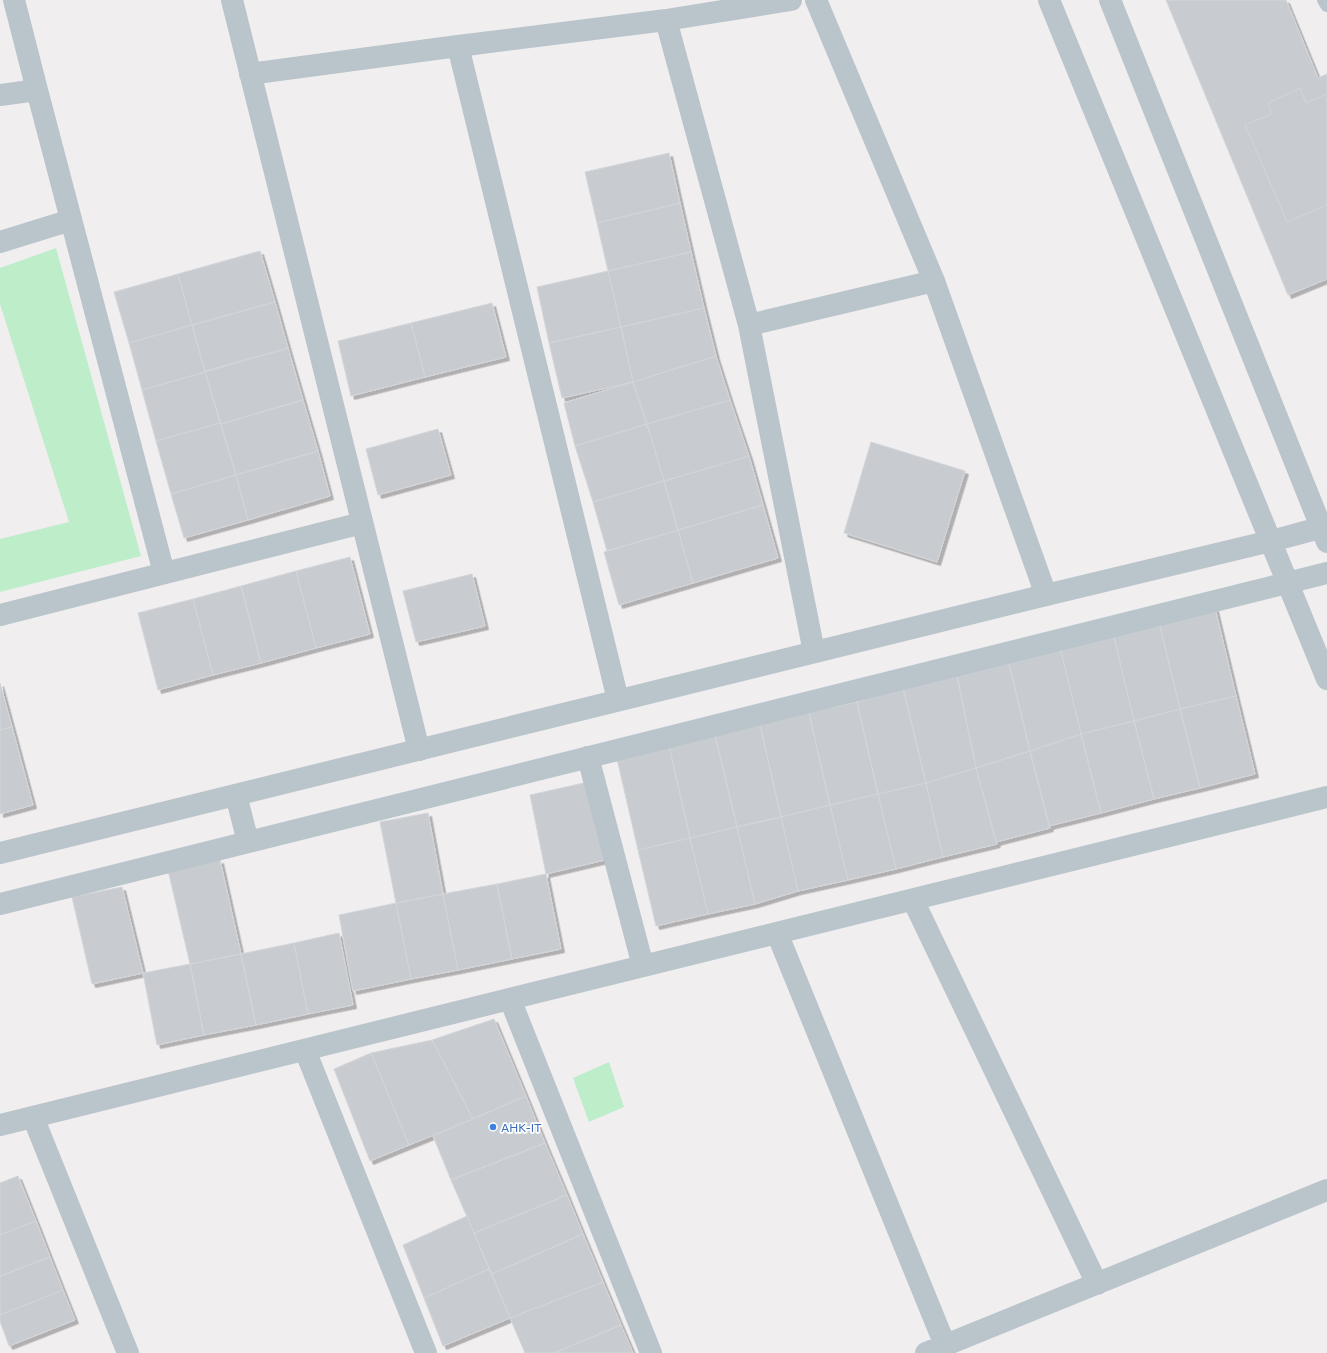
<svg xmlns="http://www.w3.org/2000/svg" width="1327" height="1353" font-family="Commissioner,sans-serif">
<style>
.green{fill:#beedca}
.building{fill:#c8ccd1;stroke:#d2d5da;filter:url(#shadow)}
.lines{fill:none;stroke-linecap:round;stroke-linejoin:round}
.service{stroke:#bac5cb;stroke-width:14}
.minor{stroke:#bac5cb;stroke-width:22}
.tertiary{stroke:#bac5cb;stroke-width:22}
.shop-dot{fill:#3f7fe0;stroke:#fff;stroke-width:1.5}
.labels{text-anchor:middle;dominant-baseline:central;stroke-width:3.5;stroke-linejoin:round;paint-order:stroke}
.shop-label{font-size:12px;fill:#366cbe;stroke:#fff;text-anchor:start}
</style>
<defs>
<filter id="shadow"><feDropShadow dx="3.5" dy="3.5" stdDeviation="0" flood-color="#0004"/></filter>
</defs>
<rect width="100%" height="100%" fill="#f1eeef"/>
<path class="green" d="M56 248 141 556 0 592V539L69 522 0 304V268Z
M609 1062 624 1107 589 1122 573 1078Z"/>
<path class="building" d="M1166 0H1286L1318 78 1327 74V279L1288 295Z
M1300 88 1306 103 1327 94V205L1287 222 1245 125 1272 114 1268 103Z
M669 153 680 203 597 223 585 172Z
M680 203 691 252 608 271 597 223Z
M260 251 275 302 192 325 178 274Z
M691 252 704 308 621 327 608 271Z
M608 271 621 327 549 343 537 287Z
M178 274 192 325 129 343 114 292Z
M275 302 288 348 205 371 192 325Z
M492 303 506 357 425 377 411 323Z
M704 308 716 356 633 382 621 327Z
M411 323 425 377 351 396 338 341Z
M192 325 205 372 142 390 129 343Z
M621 327 633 382 562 398 549 343Z
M288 348 303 400 221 424 205 372Z
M716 356 730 400 647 424 633 382Z
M205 372 220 423 156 441 142 390Z
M633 382 647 424 575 446 564 403Z
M303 400 318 451 236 475 221 424Z
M730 400 749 456 664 481 647 424Z
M220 423 236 475 171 494 156 441Z
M647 424 664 481 593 502 575 446Z
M438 429 451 475 378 495 366 449Z
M871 442 965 471 937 562 844 533Z
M318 451 330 496 248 520 236 475Z
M749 456 763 505 678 530 664 481Z
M236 475 248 520 184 538 171 494Z
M664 481 678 530 607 551 593 502Z
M763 505 778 558 693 583 678 530Z
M678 530 693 583 619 605 604 552Z
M350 557 370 634 316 648 296 571Z
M296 571 316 648 261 663 241 586Z
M472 574 485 626 416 642 403 591Z
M241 586 261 663 213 675 193 599Z
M193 599 213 675 158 690 138 613Z
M1215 608 1236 696 1180 709 1159 622Z
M1159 622 1180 709 1134 721 1113 633Z
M1113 633 1134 721 1081 734 1060 647Z
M1060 647 1081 734 1030 751 1008 659Z
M1008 659 1030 751 976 768 956 671Z
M956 671 976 768 926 783 903 688Z
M0 683 12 727 0 730Z
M903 688 926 783 878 794 857 702Z
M1236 696 1255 774 1200 788 1180 709Z
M857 702 878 794 830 805 809 713Z
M1180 709 1200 788 1154 799 1134 721Z
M809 713 830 805 781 817 760 725Z
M1134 721 1154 799 1101 813 1081 734Z
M760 725 781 817 737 827 715 735Z
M12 727 33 805 0 814V730Z
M1081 734 1101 813 1049 826 1030 751Z
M715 735 737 827 690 838 669 746Z
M669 746 690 838 638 850 617 759Z
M1030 751 1050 828 996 842 976 768Z
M976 768 997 844 943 857 926 783Z
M588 782 609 859 546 874 530 795Z
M926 783 943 857 896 869 878 794Z
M878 794 896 869 848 880 830 805Z
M830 805 848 880 798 891 781 817Z
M428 813 443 894 396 903 380 822Z
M781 817 798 891 755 904 737 827Z
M737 827 755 904 708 914 690 838Z
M690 838 708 914 656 926 638 850Z
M220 860 241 954 190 964 168 870Z
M546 874 561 949 512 959 497 884Z
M497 884 512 959 458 970 443 894Z
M122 887 143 973 92 984 72 897Z
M443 894 458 970 411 979 396 903Z
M396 903 411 979 353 991 339 915Z
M339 933 353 1005 308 1014 294 943Z
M294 943 308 1014 256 1025 241 954Z
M241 954 256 1025 204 1035 190 964Z
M190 964 204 1035 157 1045 143 973Z
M494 1019 526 1096 473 1119 432 1040Z
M432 1040 473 1119 409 1145 371 1053Z
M371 1053 409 1145 370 1161 334 1069Z
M526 1096 545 1143 451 1180 433 1136Z
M545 1143 567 1195 474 1233 451 1180Z
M18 1176 36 1221 0 1235V1183Z
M567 1195 583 1234 492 1274 474 1233Z
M467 1216 489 1269 424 1298 403 1245Z
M36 1221 50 1257 0 1276V1235Z
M583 1234 603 1282 510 1318 492 1274Z
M50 1257 63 1290 0 1315V1276Z
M489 1269 510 1318 443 1346 424 1298Z
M603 1282 621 1325 554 1353H525L510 1318Z
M63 1290 75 1320 9 1346 0 1321V1315Z
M621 1325 633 1353H554Z"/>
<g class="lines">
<path class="service" d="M1324 0 1327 5"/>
<path class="minor" d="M14 0 37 90 164 573
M232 0 419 750
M816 0 934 281 1046 595
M666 20 749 325 814 652
M458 46 618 700
M250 74 458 46 666 20 791 0
M0 95 37 90
M0 242 71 220
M749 325 934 281
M0 615 362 523
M588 757 643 966
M913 900 1097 1284
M777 933 945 1345
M510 999 651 1353
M305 1050 426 1353
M33 1117 128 1353
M0 1125 1327 797
M926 1353 1327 1190"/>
<path class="tertiary" d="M1049 0 1327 679
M1110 0 1327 542
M236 795 248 842
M0 853 1046 595 1271 541 1327 526
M0 904 1327 573"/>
</g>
<circle class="shop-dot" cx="493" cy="1127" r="4"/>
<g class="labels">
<g class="shop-label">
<text x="501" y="1127">AHK-IT</text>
</g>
</g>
</svg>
